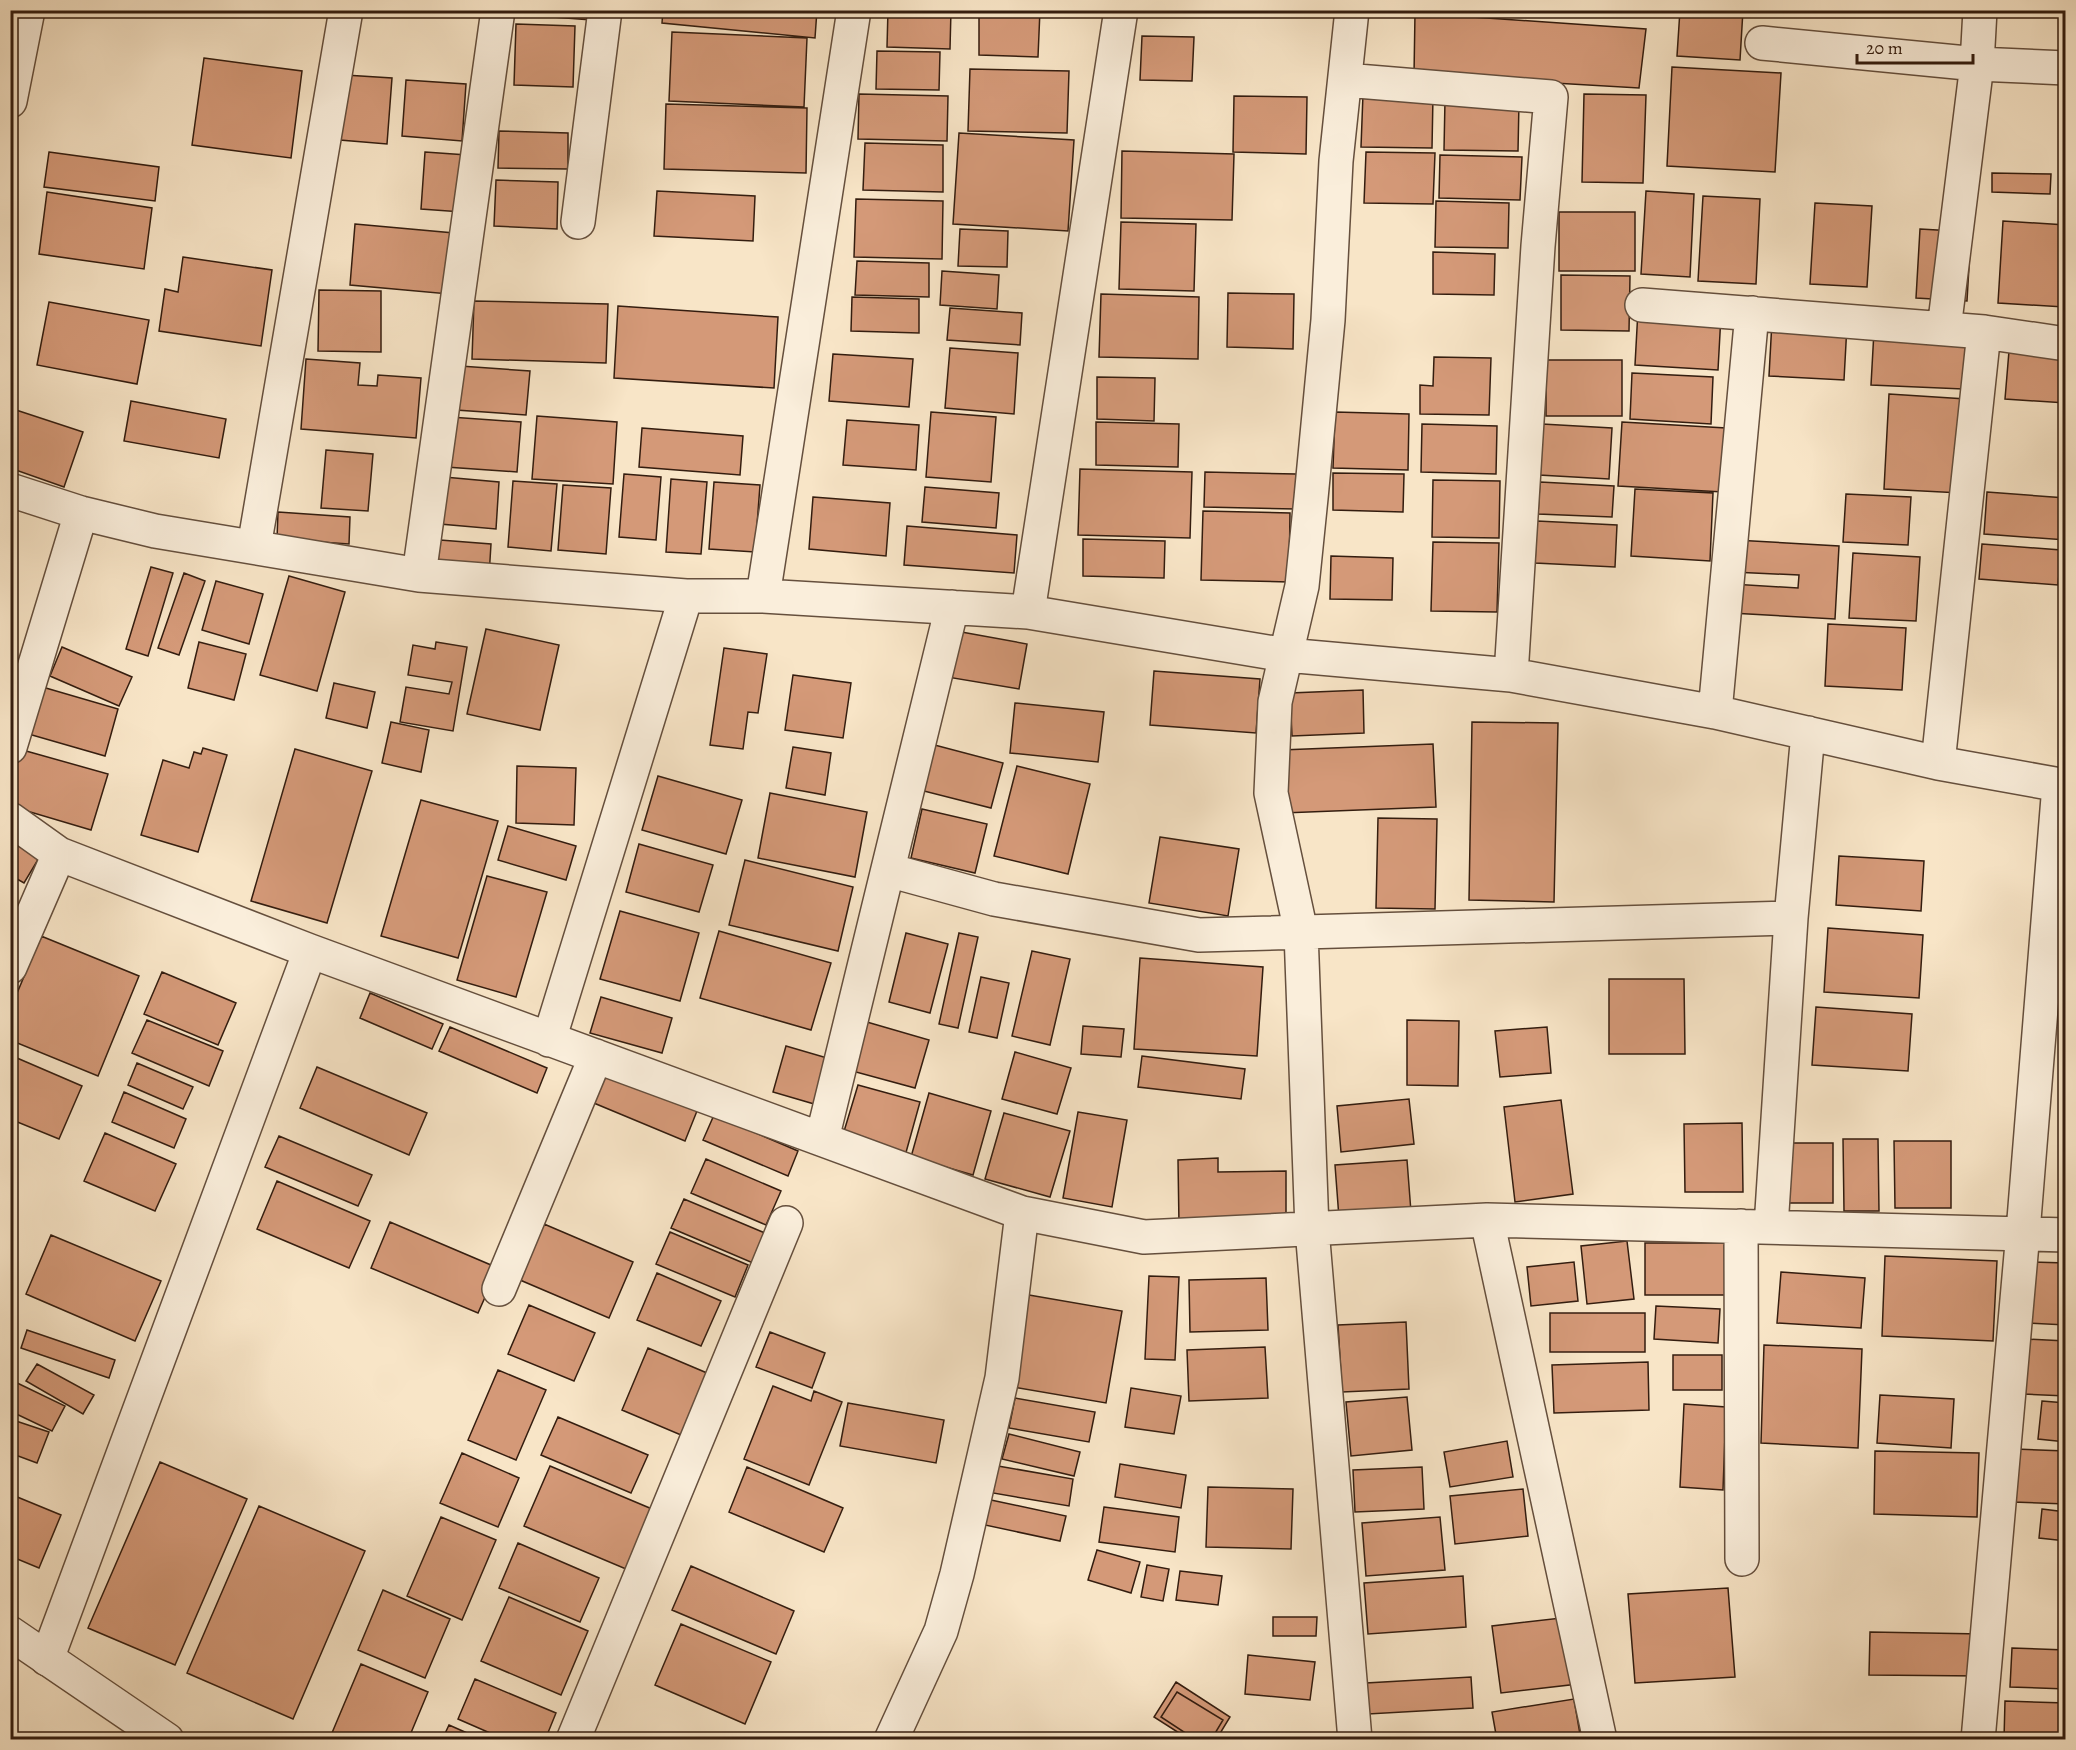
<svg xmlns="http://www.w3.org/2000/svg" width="2076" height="1750" font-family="Alegreya,serif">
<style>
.building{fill:#d49978;stroke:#341d0f;stroke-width:1.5}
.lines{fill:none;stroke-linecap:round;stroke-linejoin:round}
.minor-casing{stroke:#654f3d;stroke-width:36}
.tertiary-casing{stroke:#654f3d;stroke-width:36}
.minor{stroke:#faeedb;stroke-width:33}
.tertiary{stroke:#faeedb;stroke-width:33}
</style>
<rect width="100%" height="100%" fill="#f8e5c7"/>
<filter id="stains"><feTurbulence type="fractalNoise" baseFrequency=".00333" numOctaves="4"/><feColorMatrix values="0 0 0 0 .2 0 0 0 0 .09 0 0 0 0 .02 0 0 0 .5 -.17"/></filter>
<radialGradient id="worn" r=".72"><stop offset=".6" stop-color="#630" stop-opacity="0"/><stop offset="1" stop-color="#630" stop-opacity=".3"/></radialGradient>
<path class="building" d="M444 10H492L491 15Z
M527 10H592L591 20 527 15Z
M663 10H817L815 38 662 23Z
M888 10H951L950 49 887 47Z
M979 10H1040L1038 57 979 55Z
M1680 10H1743L1740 60 1677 56Z
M1415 13 1646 29 1639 88 1414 75Z
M516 24 575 26 573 87 514 85Z
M672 32 807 38 804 107 669 101Z
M1142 36 1194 37 1192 81 1140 80Z
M877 51 940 52 939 90 876 89Z
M204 58 302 71 291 158 192 145Z
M1672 67 1781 73 1775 172 1667 166Z
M970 69 1069 71 1067 133 968 131Z
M345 75 392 78 387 144 340 140Z
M406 80 466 84 462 141 402 136Z
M859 94 948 96 947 141 858 139Z
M1363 94 1433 96 1432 148 1361 147Z
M1584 94 1646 95 1643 183 1582 182Z
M1234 96 1307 97 1306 154 1233 152Z
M1445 100 1519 102 1518 151 1444 150Z
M666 104 807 108 806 173 664 169Z
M499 131 568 133V169L498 168Z
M959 133 1074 140 1068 231 953 224Z
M865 143 943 145V192L863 190Z
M1122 151 1234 154 1232 220 1121 218Z
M49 152 159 167 155 201 44 187Z
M425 152 467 155 462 212 421 209Z
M1366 152 1435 153 1433 204 1364 203Z
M1440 155 1522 157 1520 200 1439 198Z
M1992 173 2051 174 2050 194 1992 192Z
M496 180 558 182 557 229 494 226Z
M657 191 755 196 753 241 654 236Z
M1646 191 1694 194 1690 277 1641 274Z
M47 192 152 208 144 269 39 254Z
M1703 196 1760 199 1756 284 1698 281Z
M856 199 943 201 942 259 854 257Z
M1436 201 1509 203 1508 248 1435 247Z
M1815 203 1872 206 1867 287 1810 284Z
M1559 212H1635V271H1559Z
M2003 221 2066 225 2064 307 1998 303Z
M1121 222 1196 224 1194 291 1119 289Z
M355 224 454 233 449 294 350 285Z
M960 229 1008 231 1007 267 958 266Z
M1920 229 1971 232 1967 301 1916 298Z
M1433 252 1495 254 1494 295 1433 294Z
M183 257 272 270 261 346 159 331 165 289 178 292Z
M857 261 929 263V297L855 295Z
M942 271 999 275 997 309 940 305Z
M1561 275 1630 276 1629 331 1561 330Z
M319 290 381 291V352L318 351Z
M1228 293 1294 294 1293 349 1227 347Z
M1101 294 1199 297 1198 359 1099 357Z
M852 297 919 299V333L851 331Z
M474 301 608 304 606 363 472 359Z
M49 302 149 320 137 384 37 365Z
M618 306 778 317 774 388 614 378Z
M950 308 1022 313 1020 345 947 340Z
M1638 310 1721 315 1718 370 1635 365Z
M1772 321 1847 325 1844 380 1769 376Z
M1874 331 1966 336 1963 389 1871 385Z
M2010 339 2066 344V403L2005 399Z
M950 348 1018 353 1014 414 945 408Z
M833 354 913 359 909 407 829 401Z
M1434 357 1491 358 1489 415 1420 414V385L1433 386Z
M306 359 360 363 358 385 377 386 378 375 421 378 416 438 301 429Z
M1546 360H1622V416H1546Z
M460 366 530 371 526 415 456 410Z
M1632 373 1713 377 1711 424 1630 419Z
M1097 377 1155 378 1154 421 1097 419Z
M1889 394 1966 399 1961 493 1884 489Z
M131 401 226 419 219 458 124 441Z
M10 408 83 432 64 487 10 468Z
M931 412 996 417 991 482 926 477Z
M1335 412 1409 414 1408 470 1333 468Z
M537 416 617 422 613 484 532 479Z
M450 417 521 422 517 472 446 467Z
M847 420 919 425 916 470 843 465Z
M1096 422 1179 424 1178 467 1096 465Z
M1622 422 1726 428 1723 492 1618 486Z
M1422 424 1497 426 1496 474 1421 472Z
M1542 424 1612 428 1609 479 1539 475Z
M642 428 743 436 740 475 639 467Z
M326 450 373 454 368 511 321 508Z
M1080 469 1192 472 1190 538 1078 535Z
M1205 472 1296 474 1295 509 1204 507Z
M1333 473 1404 474 1403 512 1333 510Z
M624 474 661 477 656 540 619 537Z
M444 477 499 482 496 529 440 524Z
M671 479 707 482 701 554 666 552Z
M1433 480 1500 481 1499 538 1432 537Z
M513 481 557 484 551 551 508 547Z
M714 482 760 485 755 552 709 549Z
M1540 482 1614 486 1612 517 1538 514Z
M563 485 611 488 606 554 558 550Z
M925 487 999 493 996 528 922 522Z
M1635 489 1713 493 1710 561 1631 556Z
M1987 492 2066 498V540L1984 534Z
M1846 494 1911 497 1908 545 1843 542Z
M813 497 890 503 886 556 809 549Z
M1203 511 1290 513 1289 582 1201 580Z
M278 512 350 517 349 544 277 539Z
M1537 521 1617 525 1615 567 1535 563Z
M907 526 1017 535 1014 573 904 565Z
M1083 539 1165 541 1164 578 1083 576Z
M440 540 491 544 489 576 437 572Z
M1735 540 1839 546 1835 619 1731 613 1732 584 1798 588 1799 575 1733 572Z
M1433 542 1499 543 1497 612 1431 611Z
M1982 544 2061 550 2058 585 1979 579Z
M1853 553 1920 557 1916 621 1849 618Z
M1331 556 1393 558 1392 600 1330 599Z
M151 567 173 573 148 656 126 649Z
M184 573 205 581 179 655 158 648Z
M289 576 345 592 317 691 260 675Z
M216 581 263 594 249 644 202 630Z
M1828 624 1906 628 1902 690 1825 686Z
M486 629 559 645 540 730 467 714Z
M956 631 1027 644 1019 689 947 677Z
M199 642 246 654 234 700 188 688Z
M436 642 467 647 453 731 400 722 406 687 449 694 452 682 408 675 413 645 435 649Z
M62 647 132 677 119 706 50 676Z
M724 648 767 654 758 713 748 712 743 749 710 745Z
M1154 671 1260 679 1256 733 1150 725Z
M793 675 851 683 843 738 785 730Z
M334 683 375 692 367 728 326 718Z
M39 686 118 709 105 756 25 733Z
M1363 690 1364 733 1292 736 1290 693Z
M1015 703 1104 712 1098 762 1010 753Z
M391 722 429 730 421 772 382 763Z
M1472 722 1558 723 1554 902 1469 900Z
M927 743 1003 763 991 808 916 789Z
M1433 744 1436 807 1283 813 1281 750Z
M793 747 831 753 825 795 786 788Z
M203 748 227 755 198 852 141 835 163 760 189 768 194 752 201 754Z
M19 749 108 774 91 830 10 806V780Z
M295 749 372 771 327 923 251 901Z
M517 766 576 768 574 825 516 823Z
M1017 766 1090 784 1068 874 994 856Z
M658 776 742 800 726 854 642 830Z
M770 793 867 812 855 877 758 858Z
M421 800 498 821 458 958 381 936Z
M922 809 987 824 975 873 911 858Z
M1378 818 1437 819 1435 909 1376 908Z
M508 826 576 846 566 880 498 860Z
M10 835 42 853 24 883 10 875Z
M1160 837 1239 849 1228 916 1149 903Z
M639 844 713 865 699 912 626 892Z
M1839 856 1924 861 1921 911 1836 905Z
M745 860 853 887 838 951 729 925Z
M487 876 547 892 516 997 457 980Z
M620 911 699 933 680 1001 600 979Z
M1828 928 1923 935 1919 998 1824 992Z
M719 931 831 963 811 1030 700 998Z
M906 933 948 944 930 1013 889 1002Z
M959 933 978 937 958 1028 939 1024Z
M41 936 139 976 98 1076 10 1040V1010Z
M1032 951 1070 959 1050 1045 1012 1036Z
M1140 958 1263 967 1257 1056 1134 1049Z
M162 972 236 1003 218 1045 144 1014Z
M981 977 1009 983 997 1038 969 1032Z
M1609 979H1684L1685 1054H1609Z
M370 993 443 1024 432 1049 360 1018Z
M601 997 672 1018 662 1053 590 1033Z
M1816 1007 1912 1014 1908 1071 1812 1065Z
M147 1020 223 1051 209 1086 132 1053Z
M860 1020 929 1040 915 1088 845 1069Z
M1407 1020 1459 1021 1458 1086 1407 1085Z
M1083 1026 1124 1029 1121 1057 1081 1054Z
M450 1027 547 1068 537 1093 439 1051Z
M1547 1027 1551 1073 1500 1077 1495 1031Z
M786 1046 834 1060 821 1106 773 1092Z
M1015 1052 1071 1068 1057 1114 1002 1099Z
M10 1055 82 1086 59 1139 10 1119Z
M1142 1056 1245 1069 1241 1099 1138 1087Z
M137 1063 193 1087 183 1109 128 1085Z
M317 1067 427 1113 409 1155 300 1108Z
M602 1071 697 1111 685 1141 589 1101Z
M858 1085 920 1102 905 1156 842 1138Z
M124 1092 186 1119 174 1148 112 1122Z
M929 1093 991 1111 973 1175 911 1157Z
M1409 1099 1414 1144 1341 1152 1337 1106Z
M1561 1100 1573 1194 1515 1202 1504 1107Z
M1078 1112 1127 1120 1112 1207 1063 1198Z
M1004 1113 1070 1131 1050 1197 985 1179Z
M714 1115 798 1151 788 1176 703 1140Z
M1742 1123 1743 1192H1685L1684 1124Z
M105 1133 176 1164 155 1211 84 1181Z
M279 1136 372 1175 358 1206 265 1167Z
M1843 1139H1878L1879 1211H1844Z
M1894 1141H1951V1208H1895Z
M1788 1143H1833V1203H1788Z
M1218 1158V1172L1286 1171V1222L1179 1225 1178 1160Z
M706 1159 781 1191 766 1225 691 1193Z
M1407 1160 1411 1212 1339 1218 1335 1165Z
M277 1181 370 1221 349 1268 257 1229Z
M684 1199 765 1233 753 1263 671 1228Z
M390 1222 498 1268 478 1313 371 1268Z
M544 1224 633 1262 609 1318 520 1280Z
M670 1232 748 1265 735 1297 656 1264Z
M51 1235 161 1281 135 1341 26 1294Z
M1627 1241 1634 1299 1587 1304 1581 1246Z
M1645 1243H1725V1295H1645Z
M1885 1256 1997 1261 1993 1341 1882 1336Z
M1574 1262 1578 1301 1531 1306 1527 1267Z
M2031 1262 2066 1263V1325L2028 1323Z
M1781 1272 1865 1278 1861 1328 1777 1323Z
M657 1273 721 1301 701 1346 637 1320Z
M1149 1276 1179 1277 1175 1360 1145 1359Z
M1266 1278 1268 1330 1190 1332 1189 1280Z
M1029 1295 1122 1311 1106 1403 1013 1387Z
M529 1305 595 1333 574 1381 508 1354Z
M1656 1306 1720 1309 1718 1343 1654 1339Z
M1550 1313H1645V1352H1550Z
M1406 1322 1409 1389 1342 1392 1338 1325Z
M27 1330 115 1360 109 1378 21 1348Z
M770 1332 825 1353 812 1388 756 1367Z
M2026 1339 2066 1341V1396L2024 1394Z
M1764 1345 1862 1349 1858 1448 1761 1443Z
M1265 1347 1268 1398 1189 1401 1187 1350Z
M648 1348 707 1373 681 1435 622 1410Z
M1673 1355H1722V1390H1673Z
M1648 1362 1649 1410 1554 1413 1552 1365Z
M37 1364 94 1395 83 1414 26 1381Z
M498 1370 546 1390 516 1460 468 1440Z
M11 1380 65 1406 52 1431 10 1411Z
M773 1386 811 1401 814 1391 842 1402 809 1485 744 1459Z
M1131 1388 1181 1396 1174 1434 1125 1427Z
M1880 1395 1954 1399 1951 1448 1877 1443Z
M1407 1397 1412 1450 1351 1456 1346 1402Z
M1015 1398 1095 1412 1089 1442 1009 1428Z
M2042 1401 2066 1403V1442L2038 1439Z
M848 1403 944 1420 936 1463 840 1446Z
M1684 1404 1726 1407 1723 1490 1680 1487Z
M558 1417 648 1455 631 1493 541 1455Z
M10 1419 49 1432 37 1463 10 1453Z
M1009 1434 1080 1452 1074 1476 1002 1459Z
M1507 1441 1513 1477 1450 1487 1444 1452Z
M2015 1449 2066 1451V1504L2013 1502Z
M1875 1451 1979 1453 1977 1517 1874 1514Z
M462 1453 519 1478 498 1527 440 1503Z
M160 1462 247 1499 175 1665 88 1628Z
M1120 1464 1186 1475 1181 1508 1115 1497Z
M550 1466 652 1509 626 1569 524 1526Z
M998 1466 1073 1479 1069 1506 993 1493Z
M747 1467 843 1508 824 1552 729 1512Z
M1422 1467 1424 1509 1355 1512 1353 1470Z
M1208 1487 1293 1489 1291 1549 1206 1547Z
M1523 1489 1528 1536 1455 1544 1450 1496Z
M10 1494 61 1515 39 1568 10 1556Z
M991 1500 1066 1516 1060 1541 985 1525Z
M259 1506 365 1551 293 1719 187 1673Z
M1104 1507 1179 1517 1175 1552 1099 1542Z
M2042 1509 2066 1512V1541L2039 1538Z
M441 1517 496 1540 462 1620 407 1596Z
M1440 1517 1445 1570 1366 1576 1362 1523Z
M518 1543 599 1578 580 1622 499 1588Z
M1097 1550 1140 1562 1131 1593 1088 1580Z
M1147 1565 1169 1569 1163 1601 1141 1597Z
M691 1566 794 1611 776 1654 672 1610Z
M1180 1571 1222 1576 1218 1605 1176 1600Z
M1463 1576 1466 1627 1368 1634 1364 1583Z
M1728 1588 1735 1677 1635 1683 1628 1594Z
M383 1590 450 1619 425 1678 358 1650Z
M509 1597 588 1631 561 1695 481 1661Z
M1273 1617H1317L1316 1636H1273Z
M1570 1617 1578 1684 1501 1693 1492 1626Z
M681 1624 771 1662 745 1724 655 1685Z
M1870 1632 1982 1634 1981 1676 1869 1675Z
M2012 1648 2066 1650V1689L2010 1687Z
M1248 1655 1315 1662 1310 1700 1245 1694Z
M361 1664 428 1692 408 1740H329Z
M1471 1677 1473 1708 1368 1714 1366 1683Z
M475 1679 556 1713 545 1740H506L458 1719Z
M1176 1682 1230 1717 1216 1740H1190L1154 1717Z
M1177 1692 1223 1720 1211 1740H1196L1161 1717Z
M1574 1699 1581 1740H1497L1492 1712Z
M2005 1701 2066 1703V1740L2004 1739Z
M449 1725 483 1740H442Z"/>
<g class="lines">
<g class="minor-casing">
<path id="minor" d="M1352 10 1336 161 1328 320 1311 498 1302 586 1275 702 1271 793 1301 932 1312 1229 1355 1740
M1762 43 1977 64 2066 68
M1345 80 1551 97 1538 246 1511 675
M10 101 28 10
M578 222 605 10
M1642 305 1984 332 2066 344
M1944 329 1977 64 1980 10
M10 490 81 513 155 531 419 575 686 596H763L1028 612 1286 655 1511 675 1715 712 1938 763 2066 786
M254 547 346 10
M419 575 498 10
M763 596 854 10
M1028 612 1121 10
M1715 712 1752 313
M10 747 81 513
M1938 763 1984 332
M10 819 59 854 310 951 1022 1213 1144 1237 1487 1220 2066 1235
M888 870 994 899 1199 935 1791 918
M10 967 59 854
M549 1040 686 596
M822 1139 952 607
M1487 1220 1600 1740
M1741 1226 1742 1559
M1771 1227 1791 918 1808 733
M499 1289 596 1056
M47 1659 310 951
M573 1740 786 1223
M891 1740 941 1631 957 1574 1002 1378 1022 1213
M1978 1740 2023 1232 2059 785"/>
</g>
<g class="tertiary-casing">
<path id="tertiary" d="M10 1633 167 1740"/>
</g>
<use href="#minor" class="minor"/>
<use href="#tertiary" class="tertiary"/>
</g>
<rect width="2076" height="1750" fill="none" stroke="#f8e5c7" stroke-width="36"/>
<rect x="12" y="12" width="2052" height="1726" fill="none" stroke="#341d0f" stroke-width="3"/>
<rect x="18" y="18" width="2040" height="1714" fill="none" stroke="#341d0f" stroke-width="1.5"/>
<path d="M1857 54v9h116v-9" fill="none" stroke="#341d0f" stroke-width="3"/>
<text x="1866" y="54" font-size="18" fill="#341d0f" stroke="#faeedb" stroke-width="4.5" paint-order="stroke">20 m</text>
<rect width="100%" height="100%" filter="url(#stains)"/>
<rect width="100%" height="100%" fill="url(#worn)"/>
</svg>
